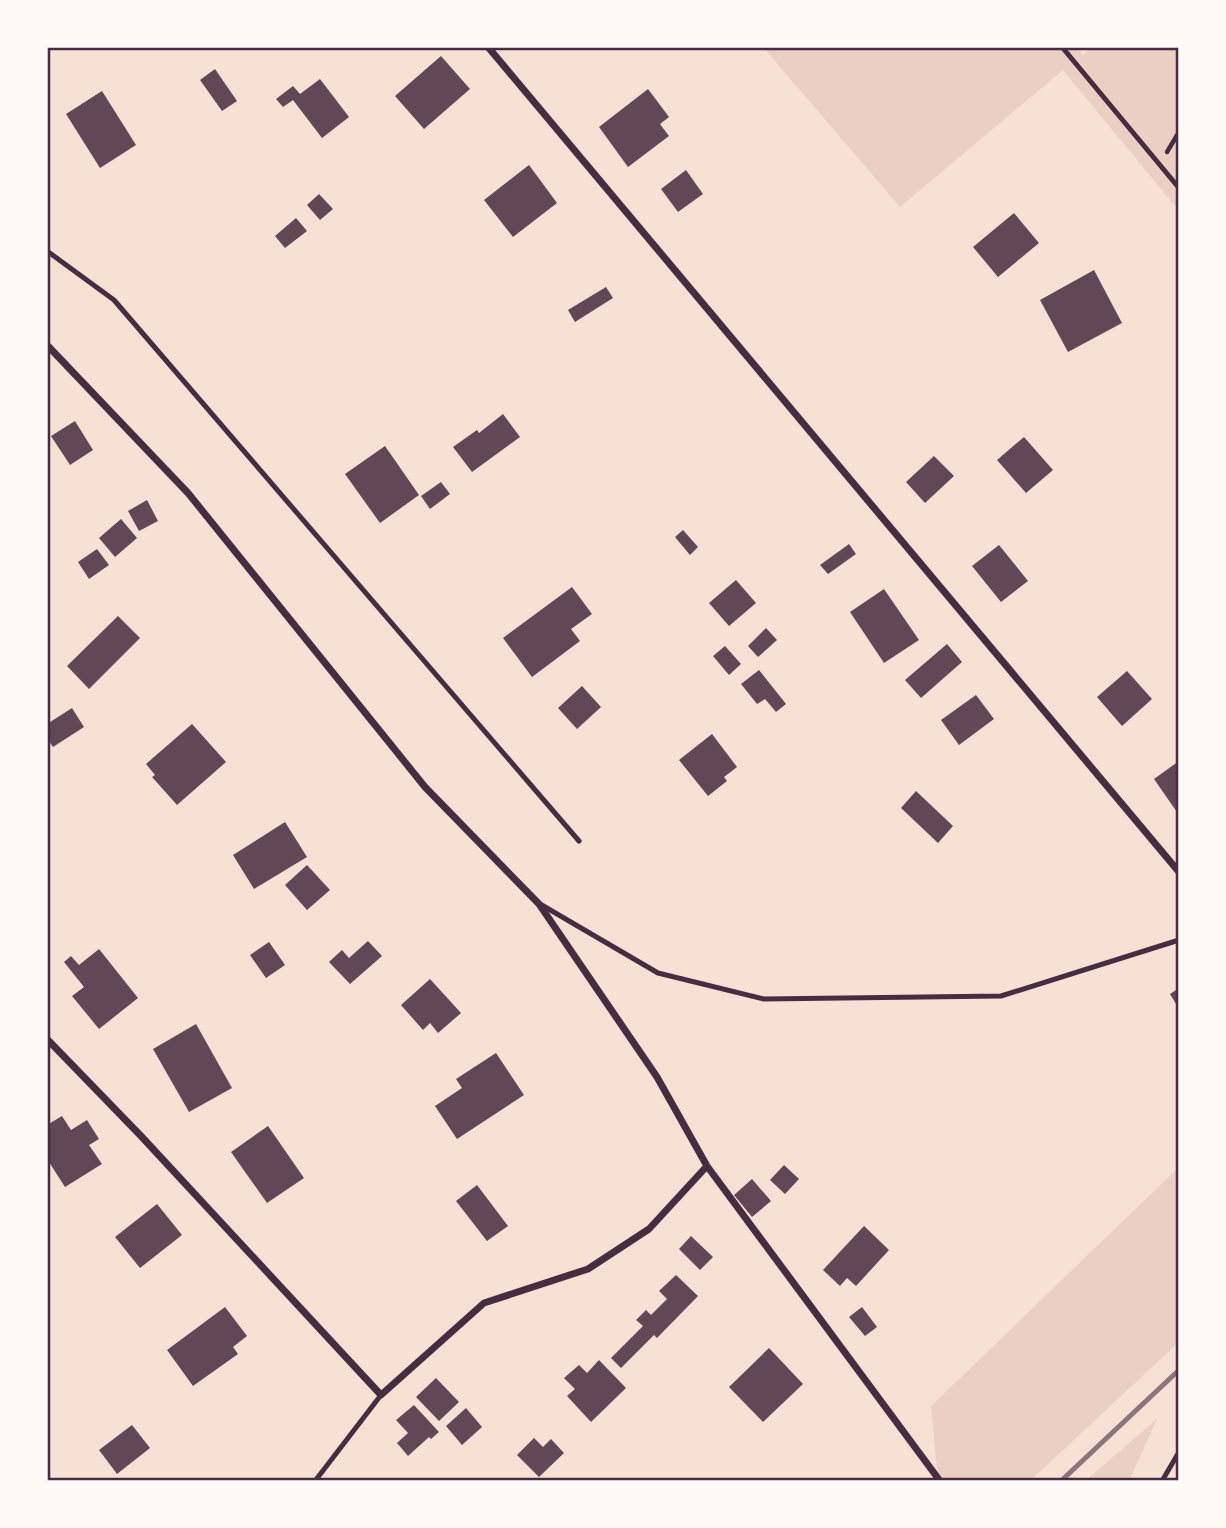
<svg xmlns="http://www.w3.org/2000/svg" width="1226" height="1528" font-family="'DejaVu Sans',sans-serif">
<style>
.green{fill:#ebcfc5}
.building{fill:#644757}
.lines{fill:none;stroke-linecap:round;stroke-linejoin:round}
.path{stroke:#4a2c40;stroke-width:4.5}
.service{stroke:#4a2c40;stroke-width:5}
.minor{stroke:#4a2c40;stroke-width:7}
.rail{stroke:#8f747c;stroke-width:5}
.neatline{fill:none;stroke:#4a2c40;stroke-width:2.5}
</style>
<rect width="100%" height="100%" fill="#f7e1d7"/>
<path class="green" d="M763 47H1077L1083 55 1092 47H1179V211L1063 70 900 207Z
M1179 1167V1342L1030 1481H938L931 1406Z
M1157 1419 1129 1481H1085Z"/>
<path class="building" d="M441 56 470 89 424 129 395 96Z
M215 69 237 101 222 111 200 80Z
M320 79 349 117 322 138 293 100 283 107 276 99 293 86 300 94Z
M648 89 669 117 660 124 669 136 628 167 599 127Z
M102 91 136 145 100 168 66 114Z
M529 165 557 203 513 237 484 200Z
M686 170 703 194 678 212 661 189Z
M319 194 333 209 320 220 307 205Z
M1014 213 1039 243 998 277 973 247Z
M296 218 307 231 285 248 275 236Z
M1094 270 1122 323 1068 352 1040 300Z
M606 287 613 298 575 322 568 310Z
M503 414 520 437 472 472 453 447 477 430 479 433Z
M75 421 93 450 70 465 51 436Z
M1024 437 1053 470 1026 493 997 460Z
M385 446 419 495 380 523 345 474Z
M934 456 954 476 925 503 906 482Z
M441 482 450 494 430 509 421 496Z
M147 500 158 521 139 531 128 511Z
M121 519 137 538 115 557 99 538Z
M683 530 698 547 690 555 675 537Z
M849 544 856 554 828 574 820 565Z
M999 545 1028 581 1001 602 972 566Z
M97 549 109 565 89 579 78 562Z
M736 580 756 603 729 626 709 603Z
M572 587 592 614 571 629 580 641 532 677 503 638Z
M884 589 919 640 884 663 850 612Z
M118 616 140 638 89 689 67 666Z
M766 628 777 640 758 657 748 646Z
M947 644 962 662 921 698 905 680Z
M725 646 741 664 729 675 713 656Z
M759 670 786 704 776 712 765 699 757 704 741 684Z
M1127 671 1152 699 1122 726 1097 697Z
M582 686 601 707 577 729 558 708Z
M976 695 994 719 959 745 941 720Z
M72 708 84 727 53 747 47 738V724Z
M192 724 226 762 177 805 152 777 155 775 146 764Z
M712 734 737 767 724 777 727 781 708 796 679 760Z
M1179 761V815L1154 779Z
M916 791 953 826 938 843 901 808Z
M285 822 307 857 254 889 233 855Z
M307 865 330 890 307 910 285 885Z
M368 941 382 956 350 984 329 962 342 950 349 958Z
M269 942 285 965 266 978 250 955Z
M99 949 138 998 99 1029 72 996 84 987 64 962 71 956 79 965Z
M430 979 461 1013 438 1033 430 1023 423 1030 401 1005Z
M1179 988V1009L1170 994Z
M196 1024 232 1088 189 1112 153 1049Z
M496 1053 524 1095 457 1139 435 1106 462 1088 456 1079Z
M62 1116 71 1130 87 1120 99 1139 89 1145 102 1164 65 1187 47 1159V1125Z
M268 1126 304 1178 267 1203 231 1152Z
M784 1165 799 1179 785 1194 770 1180Z
M752 1179 771 1201 752 1217 734 1195Z
M477 1185 508 1226 487 1241 456 1201Z
M157 1204 182 1235 140 1268 115 1237Z
M864 1226 889 1250 856 1286 847 1278 840 1286 823 1270Z
M691 1236 713 1257 700 1270 679 1249Z
M676 1275 698 1296 657 1338 654 1335 621 1368 611 1358 643 1326 636 1320 646 1310 651 1315 667 1299 659 1291Z
M225 1307 247 1336 233 1347 238 1354 193 1386 167 1350Z
M862 1307 877 1327 865 1336 849 1317Z
M769 1348 803 1384 763 1422 729 1387Z
M599 1360 626 1388 591 1422 567 1396 575 1389 564 1378 579 1365 587 1373Z
M436 1378 459 1402 439 1421 416 1397Z
M414 1405 439 1432 431 1439 429 1437 408 1456 397 1443 408 1433 396 1420Z
M466 1408 482 1427 462 1445 446 1426Z
M132 1425 150 1448 117 1474 99 1450Z
M534 1438 543 1447 551 1439 564 1453 539 1477 517 1455Z"/>
<g class="lines">
<path class="path" d="M1167 152 1179 132"/>
<path class="service" d="M1062 47 1179 188
M47 251 114 300 579 841
M540 904 658 973 764 999 1001 996 1179 940
M315 1481 381 1395
M1162 1481 1179 1452"/>
<path class="minor" d="M488 47 1179 872
M47 345 188 493 425 787 539 904 657 1077 707 1166 940 1481
M47 1039 141 1136 381 1395 484 1303 588 1269 649 1229 707 1166"/>
<path class="rail" d="M1061 1481 1179 1370"/>
</g>
<rect width="1226" height="1528" fill="none" stroke="#fffaf5" stroke-width="98"/>
<rect x="49" y="49" width="1128" height="1430" class="neatline"/>
</svg>
